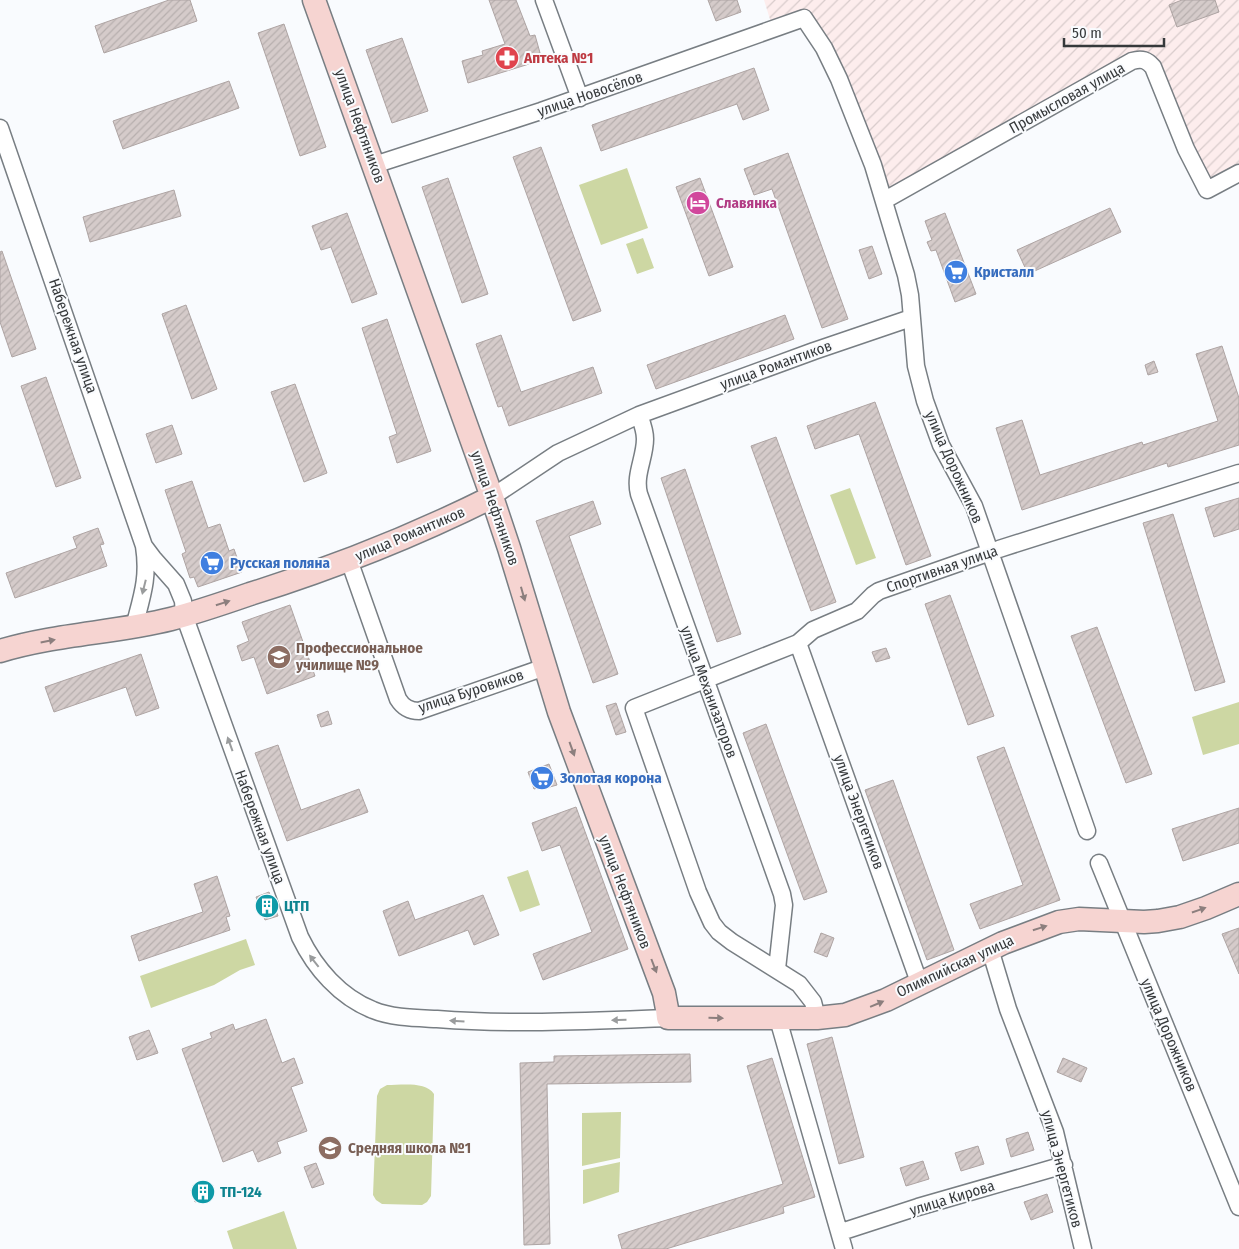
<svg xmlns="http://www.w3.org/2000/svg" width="1239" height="1249" font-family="'Fira Sans Condensed',sans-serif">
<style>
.industrial{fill:url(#industrial-furrows)}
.green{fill:#cdd7a3}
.building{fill:url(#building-hatch);stroke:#aea4a3}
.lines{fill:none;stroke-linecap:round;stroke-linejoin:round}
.street-casing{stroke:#787e83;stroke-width:19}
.secondary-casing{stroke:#787e83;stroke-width:25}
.street{stroke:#fff;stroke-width:16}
.secondary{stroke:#f6d4d1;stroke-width:22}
.oneway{fill:#9a9c9d}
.oneway2{fill:#8c7f7e}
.labels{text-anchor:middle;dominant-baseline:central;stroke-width:4;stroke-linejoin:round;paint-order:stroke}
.health-label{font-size:15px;font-weight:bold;fill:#be3a42;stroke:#f9fbfe;text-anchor:start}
.street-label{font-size:15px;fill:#36393b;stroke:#f9fbfe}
.hotel-label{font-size:15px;font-weight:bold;fill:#b23c85;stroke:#f9fbfe;text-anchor:start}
.shop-label{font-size:15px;font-weight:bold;fill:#366cbe;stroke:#f9fbfe;text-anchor:start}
.education-label{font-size:15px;font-weight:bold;fill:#785e54;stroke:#f9fbfe;text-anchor:start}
.culture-label{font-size:15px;font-weight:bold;fill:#0d838f;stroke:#f9fbfe;text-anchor:start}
</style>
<defs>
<pattern id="industrial-furrows" width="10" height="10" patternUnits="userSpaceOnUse" patternTransform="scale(1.25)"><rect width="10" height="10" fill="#fdeded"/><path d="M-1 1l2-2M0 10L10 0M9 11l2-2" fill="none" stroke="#d9cccc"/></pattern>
<pattern id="building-hatch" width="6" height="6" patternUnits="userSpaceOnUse" patternTransform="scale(1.25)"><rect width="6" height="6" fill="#d5cbca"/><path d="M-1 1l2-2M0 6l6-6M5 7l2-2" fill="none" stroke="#b7afae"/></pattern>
</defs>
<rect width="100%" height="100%" fill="#f9fbfe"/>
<path class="industrial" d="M764 0H1239V173L1207 190 1148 61 885 200 804 19 773 29Z"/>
<path class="green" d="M627 168 648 228 601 245 579 185Z
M643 238 654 268 637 274 626 244Z
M850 488 876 558 856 565 830 495Z
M1239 702V744L1203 755 1192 717Z
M528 870 540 905 520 912 507 877Z
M246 939 255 965 240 970 214 985 151 1008 140 976Z
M387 1085C401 1085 426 1081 434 1094L431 1196 427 1202 422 1205 382 1204 376 1200 373 1195 377 1096 380 1089Z
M621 1112 620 1158 582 1166V1113Z
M620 1162 619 1192 583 1204V1170Z
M284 1211 297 1249H233L227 1231Z"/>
<path class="building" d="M169 0H190L197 21 104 53 95 26Z
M489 0H516L530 36 535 35 542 60 468 83 462 61 483 55 482 51 505 44Z
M708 0H737L741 12 716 21Z
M1182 0H1215L1219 12 1177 27 1169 5Z
M284 24 326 147 300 156 258 33Z
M402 38 428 111 392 123 366 50Z
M754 68 769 110 743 120 737 104 601 151 592 125Z
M229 81 239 108 123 149 113 121Z
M541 147 601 311 573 321 513 157Z
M788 153 848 319 822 328 772 189 754 195 744 169Z
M448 178 488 294 462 303 422 187Z
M700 178 733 267 709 276 676 187Z
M174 190 181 216 90 242 83 217Z
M1110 208 1121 232 1028 274 1017 250Z
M347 213 377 294 352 303 331 247 321 250 312 226Z
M945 213 976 294 955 302 936 250 931 251 927 242 932 240 925 221Z
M872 246 882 274 869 279 859 250Z
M2 251 36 349 12 357 0 322V252Z
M186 305 217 389 192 399 162 314Z
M785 315 794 339 656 389 647 365Z
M387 319 431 451 397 463 389 437 397 434 362 328Z
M501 335 521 392 593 367 602 393 509 426 502 406 498 407 476 344Z
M1222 346 1239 398V445L1168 467 1167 463 1022 510 996 428 1022 420 1040 475 1142 442 1143 445 1218 421 1196 354Z
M1154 361 1158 372 1148 375 1145 365Z
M46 377 81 478 56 487 21 386Z
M295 384 327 473 304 482 271 392Z
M875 402 931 556 906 565 859 434 815 449 807 426Z
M172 425 182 454 156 463 146 434Z
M776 437 836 602 811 611 751 446Z
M685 469 741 634 717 642 661 478Z
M192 481 208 528 220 524 229 551 234 549 242 572 198 587 194 577 190 578 182 554 186 552 165 490Z
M1239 498V529L1214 537 1205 508Z
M593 501 601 524 569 536 618 674 593 683 536 521Z
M1173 514 1225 682 1195 691 1143 523Z
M98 528 104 544 100 545 107 566 15 598 6 573 77 548 73 537Z
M950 595 994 716 968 725 925 604Z
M290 605 315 676 267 694 254 657 242 661 237 646 249 641 242 622Z
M1097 627 1152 774 1126 783 1071 636Z
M886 648 890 658 876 662 872 652Z
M141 654 159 708 136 716 126 687 54 712 45 687Z
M616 703 626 732 616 735 606 706Z
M328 711 332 724 321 727 317 715Z
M766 724 827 892 804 900 743 733Z
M278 745 301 810 359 789 368 812 287 841 255 753Z
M1004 747 1060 900 980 929 970 904 1023 885 977 757Z
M549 764 557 785 546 788 545 786 534 789 528 772Z
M893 780 954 950 927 960 865 790Z
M576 807 628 949 543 980 533 954 592 932 560 845 542 851 532 823Z
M1239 808V843L1183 861 1172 829Z
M217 876 230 916 226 917 230 930 139 961 131 936 203 912 194 884Z
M269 892 278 916 265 920 256 897Z
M483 895 499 935 474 945 468 930 399 956 383 911 408 901 415 920Z
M1239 928V974L1222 934Z
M821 933 834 938 827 957 814 952Z
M266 1019 282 1063 294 1058 303 1083 291 1087 307 1131 277 1142 281 1153 258 1162 253 1150 223 1162 182 1049 212 1038 210 1033 233 1024 235 1030Z
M149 1030 158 1053 137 1060 129 1037Z
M832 1037 864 1157 839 1164 807 1044Z
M690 1054 691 1082 547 1084 550 1244 524 1245 520 1063 554 1062V1056Z
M772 1058 815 1197 783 1207 784 1213 666 1249H622L618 1235 783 1184 747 1066Z
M1063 1058 1087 1068 1081 1082 1057 1072Z
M1028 1132 1034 1150 1011 1157 1006 1139Z
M978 1146 984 1164 961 1171 955 1153Z
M923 1161 929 1179 906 1186 900 1168Z
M316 1163 324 1184 312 1188 304 1167Z
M210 1184 214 1195 195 1202 191 1190Z
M1047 1194 1053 1212 1031 1220 1024 1202Z"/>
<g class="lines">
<g class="street-casing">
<path id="street" d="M544 0 580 98
M0 128 144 546C149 578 142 596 134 627
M374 165 541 111 804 18 824 48 839 79 873 165 906 275 910 295 916 366 925 401 941 445 974 506 1087 831
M885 200 1132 61C1142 58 1147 60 1153 67L1186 149 1207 190 1239 173
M639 415C642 423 645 430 645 439 645 458 634 475 639 494L782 894 784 905 777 969
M492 497 558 453 639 415 814 351 911 318
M144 546 153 558 176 584 183 601 184 615 300 937C315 968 340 997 373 1010 392 1018 417 1018 437 1019 513 1025 591 1021 668 1018
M349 560 398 699C403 707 409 711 419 711L545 667
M798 643 919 982
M1099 863 1239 1207
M990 949 1008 1009 1055 1132 1083 1249
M817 1018 813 1002 799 984 732 942 719 932 712 923 698 892 634 708 798 643 813 630 857 611 873 595 879 591 999 549 1239 473
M778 1019 844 1249
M841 1232 918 1207 1064 1165"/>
</g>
<g class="secondary-casing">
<path id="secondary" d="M314 0 492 497 509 548 559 712 664 993 667 1009 668 1018H817L845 1015 886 1000 1003 943 1059 922 1079 919 1144 922 1158 921 1180 917 1206 908 1239 894
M0 651C56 634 115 633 171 619 198 612 224 603 250 594 333 568 414 536 492 497"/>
</g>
<use href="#street" class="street"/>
<use href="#secondary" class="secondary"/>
</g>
<defs><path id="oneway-solid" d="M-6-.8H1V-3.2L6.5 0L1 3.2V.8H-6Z" transform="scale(1.25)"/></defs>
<g class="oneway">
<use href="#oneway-solid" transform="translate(144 587) rotate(104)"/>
<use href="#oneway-solid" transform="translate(230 744) rotate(-110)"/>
<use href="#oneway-solid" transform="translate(314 961) rotate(-128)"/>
<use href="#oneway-solid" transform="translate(619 1020) rotate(178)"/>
<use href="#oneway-solid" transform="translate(457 1021) rotate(-176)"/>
</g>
<g class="oneway2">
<use href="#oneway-solid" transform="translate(523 594) rotate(74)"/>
<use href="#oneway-solid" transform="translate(223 603) rotate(-18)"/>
<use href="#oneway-solid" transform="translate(48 641) rotate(-11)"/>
<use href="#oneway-solid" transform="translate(572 749) rotate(70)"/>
<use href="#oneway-solid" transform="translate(1199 910) rotate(-19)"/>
<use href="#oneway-solid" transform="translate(1040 928) rotate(-18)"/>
<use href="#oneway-solid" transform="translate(654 966) rotate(69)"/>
<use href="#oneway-solid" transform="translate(877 1004) rotate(-23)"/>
<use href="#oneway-solid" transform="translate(716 1018) rotate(1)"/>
</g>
<defs>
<g id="pharmacy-disc" transform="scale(1.25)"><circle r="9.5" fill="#e0444e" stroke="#f9fbfe"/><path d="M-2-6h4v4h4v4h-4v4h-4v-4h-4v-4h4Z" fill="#fff"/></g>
<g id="hotel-disc" transform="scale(1.25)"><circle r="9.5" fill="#d1479c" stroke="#f9fbfe"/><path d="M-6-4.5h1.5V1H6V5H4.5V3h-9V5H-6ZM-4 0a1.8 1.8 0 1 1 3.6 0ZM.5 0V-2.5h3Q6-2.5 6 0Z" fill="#fff"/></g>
<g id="supermarket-disc" transform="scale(1.25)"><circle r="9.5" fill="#3f7fe0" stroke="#f9fbfe"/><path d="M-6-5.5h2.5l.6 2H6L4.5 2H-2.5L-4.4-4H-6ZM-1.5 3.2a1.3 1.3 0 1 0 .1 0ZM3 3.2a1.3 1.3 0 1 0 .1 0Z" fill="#fff"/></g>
<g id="university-disc" transform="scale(1.25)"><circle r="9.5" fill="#8d6e63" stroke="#f9fbfe"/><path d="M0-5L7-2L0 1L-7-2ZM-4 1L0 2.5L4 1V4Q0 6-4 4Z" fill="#fff"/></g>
<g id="building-disc" transform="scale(1.25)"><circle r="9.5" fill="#0f9aa8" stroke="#f9fbfe"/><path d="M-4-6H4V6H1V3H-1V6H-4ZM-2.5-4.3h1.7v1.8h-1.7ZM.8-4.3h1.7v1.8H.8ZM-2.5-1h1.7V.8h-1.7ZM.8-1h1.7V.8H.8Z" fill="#fff"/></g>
<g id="school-disc" transform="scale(1.25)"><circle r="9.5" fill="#8d6e63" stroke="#f9fbfe"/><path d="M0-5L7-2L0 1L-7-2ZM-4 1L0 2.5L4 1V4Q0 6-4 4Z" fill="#fff"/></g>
</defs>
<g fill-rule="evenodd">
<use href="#pharmacy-disc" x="507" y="58"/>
<use href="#hotel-disc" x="698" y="203"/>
<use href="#supermarket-disc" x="956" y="272"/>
<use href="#supermarket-disc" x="212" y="563"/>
<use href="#university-disc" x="279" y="657"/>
<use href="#supermarket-disc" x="542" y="778"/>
<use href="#building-disc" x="267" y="906"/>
<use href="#school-disc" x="330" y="1148"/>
<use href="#building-disc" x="203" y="1192"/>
</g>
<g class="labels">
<g class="health-label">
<text x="524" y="58">Аптека №1</text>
</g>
<g class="street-label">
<text transform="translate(590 94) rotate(-19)">улица Новосёлов</text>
<text transform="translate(1067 98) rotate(-29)">Промысловая улица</text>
<text transform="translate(360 126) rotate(70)">улица Нефтяников</text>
<text transform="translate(73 336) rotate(71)">Набережная улица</text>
<text transform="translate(776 365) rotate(-20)">улица Романтиков</text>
<text transform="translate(954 467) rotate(66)">улица Дорожников</text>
<text transform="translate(495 508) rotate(71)">улица Нефтяников</text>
<text transform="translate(410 534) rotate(-23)">улица Романтиков</text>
<text transform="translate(942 569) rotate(-19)">Спортивная улица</text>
<text transform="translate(471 691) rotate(-18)">улица Буровиков</text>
<text transform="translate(709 692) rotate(70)">улица Механизаторов</text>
<text transform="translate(859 812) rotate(70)">улица Энергетиков</text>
<text transform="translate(260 827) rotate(70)">Набережная улица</text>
<text transform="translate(625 892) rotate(69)">улица Нефтяников</text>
<text transform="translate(955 966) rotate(-25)">Олимпийская улица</text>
<text transform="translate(1169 1035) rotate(67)">улица Дорожников</text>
<text transform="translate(1062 1169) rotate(75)">улица Энергетиков</text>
<text transform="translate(952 1198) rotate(-17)">улица Кирова</text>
</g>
<g class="hotel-label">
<text x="716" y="203">Славянка</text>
</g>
<g class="shop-label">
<text x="974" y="272">Кристалл</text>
<text x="230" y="563">Русская поляна</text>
<text x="560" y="778">Золотая корона</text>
</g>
<g class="education-label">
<text x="296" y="648">Профессиональное<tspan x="296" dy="17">училище №9</tspan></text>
<text x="348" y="1148">Средняя школа №1</text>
</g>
<g class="culture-label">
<text x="284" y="906">ЦТП</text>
<text x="220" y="1192">ТП-124</text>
</g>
</g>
<path d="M1064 38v8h100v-8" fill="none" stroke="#36393b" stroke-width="2.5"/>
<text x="1072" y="38" font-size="15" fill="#36393b" stroke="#f9fbfe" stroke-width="4" paint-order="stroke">50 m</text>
</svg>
